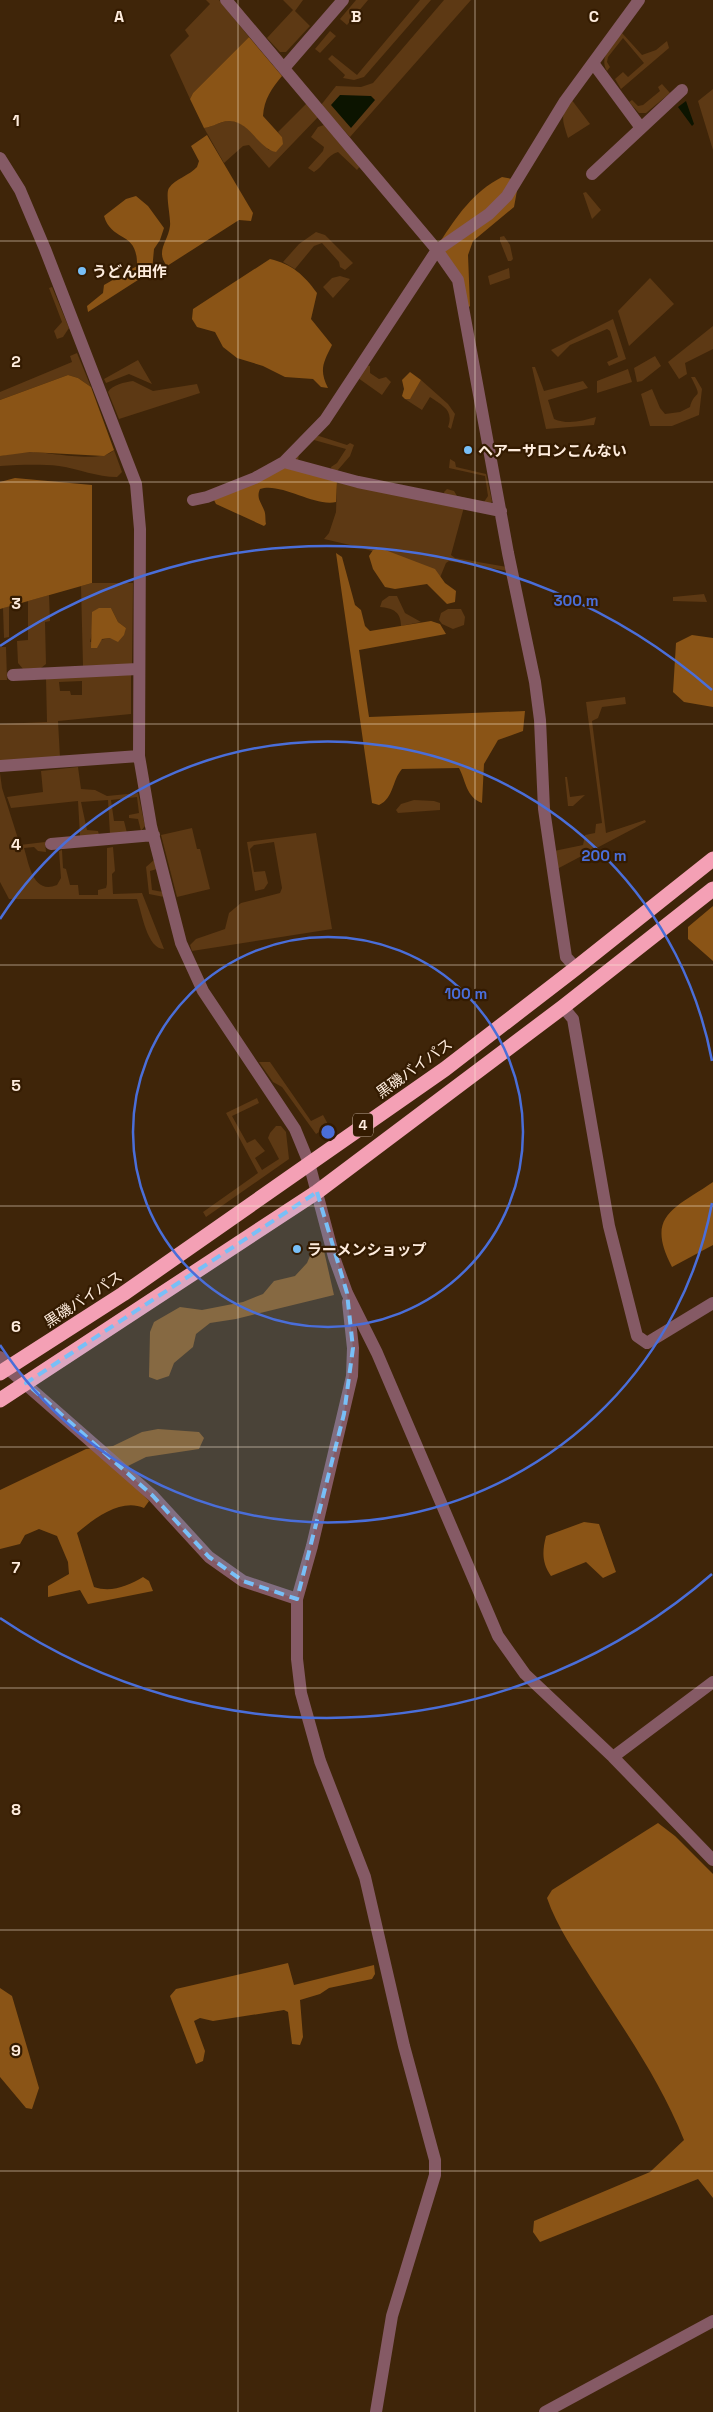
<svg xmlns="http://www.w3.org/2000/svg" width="713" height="2412" font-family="'Space Grotesk','Noto Sans JP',sans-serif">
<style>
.green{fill:#5d3914;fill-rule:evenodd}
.forest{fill:#8a5416}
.water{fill:#0c1400}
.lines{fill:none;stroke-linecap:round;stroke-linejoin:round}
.minor{stroke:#855a65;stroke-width:12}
.highway{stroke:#f4a0b5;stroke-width:15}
.marked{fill:#78bff7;fill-opacity:0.2;stroke:#78bff7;stroke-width:4;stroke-dasharray:10 6;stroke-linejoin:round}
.grid{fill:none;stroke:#feecdd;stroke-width:1;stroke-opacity:0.55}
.ring{fill:none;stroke:#4a6ed9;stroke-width:2.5}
.poi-dot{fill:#78bff7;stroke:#341b01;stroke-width:2}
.labels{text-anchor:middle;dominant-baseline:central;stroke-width:4.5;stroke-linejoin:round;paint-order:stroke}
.shield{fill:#341b01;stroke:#c1ad9b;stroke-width:1}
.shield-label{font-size:14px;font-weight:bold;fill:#feecdd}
.poi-label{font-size:15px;font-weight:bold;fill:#feecdd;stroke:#341b01;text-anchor:start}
.street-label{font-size:15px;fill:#feecdd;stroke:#341b01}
.grid-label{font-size:16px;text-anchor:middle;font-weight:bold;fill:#feecdd;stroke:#341b01;stroke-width:4.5;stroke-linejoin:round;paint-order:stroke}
.centre{fill:#4a6ed9;stroke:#341b01;stroke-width:2.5}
.ring-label{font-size:15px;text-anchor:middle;font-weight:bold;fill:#4a6ed9;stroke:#341b01;stroke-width:4.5;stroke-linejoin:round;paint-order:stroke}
</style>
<rect width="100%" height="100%" fill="#3f2509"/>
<path class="green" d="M206 0H219L249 37 193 93 190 99 170 55 189 36 185 30 210 4Z
M283 0H303L295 11 310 26 286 52H280L267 38 293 10Z
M356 0H368L347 25 340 19Z
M420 0H431L364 77 354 80 343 78 345 75 328 59 332 55 357 75Z
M444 0H471L350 137 321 105 336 86 361 87 373 83Z
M330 31 336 36 320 53 315 49Z
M622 33 642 55 656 50 667 41 669 48 621 89 615 79 623 72 628 77 644 63 623 38 608 57 607 62 610 67 607 71C598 56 613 44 622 33Z
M662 84 670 93 646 113H639L629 102 632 100 638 106 643 105 660 91 658 87Z
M713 89V150L698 101Z
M571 99 590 124 568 138C562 119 560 116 571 99Z
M307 103 319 116 269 168 249 145 243 146 224 163 204 128C212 127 219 122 227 121 243 118 259 140 269 150L282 137 278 132Z
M324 125 361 165 357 170 338 152C327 155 323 167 314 172L308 168 323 151 324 147 311 137 318 127Z
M586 192 601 210 592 219 583 193Z
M316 232 325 235 353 263 345 270 340 267 339 262 322 243 314 246 295 269 283 262 299 244Z
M504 236 510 245 513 259 511 261H508L500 241V237Z
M509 268 510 278 490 285 488 276Z
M340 276 350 279 333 298 323 287 332 278Z
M650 278 674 304 629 346 618 311Z
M52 287 69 328 63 337 57 339 54 331 62 322 49 288Z
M613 319 626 359 609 366 607 362 618 357 610 331 607 329 570 345 558 357 551 350Z
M713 326V349L685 363 687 374 679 379 668 362Z
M77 353 91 387 78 378 68 375 0 400V392L72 362 70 356Z
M655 356 661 366 642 381 637 382 634 368Z
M138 360 152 384 129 374 106 383 104 379Z
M367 365 370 366V373L379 379 386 377 391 382 382 395 358 378Z
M532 367H535L544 391 583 381 588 388 548 400 554 419C568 425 582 421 596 417L594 425 546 429Z
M628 369 632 382 597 393V381Z
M691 377H695L702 389 699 415 672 426H650L641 394 652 389 660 408 665 414 680 412 690 407C695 388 704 402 691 377Z
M421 380 448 404 455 414 451 429 448 427C454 410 443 406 430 397L422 410 405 399 410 398Z
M133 381 153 391 197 384 200 393 119 419 108 392C112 385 125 382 133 381Z
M319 436 347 445 350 443 354 445 350 456 337 471H332L331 467 337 463 346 449 314 440 299 452 298 462 293 460V456L313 437Z
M114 450 122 472 117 477C97 477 79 469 59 466 39 464 20 465 0 466V456C10 454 20 452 31 452 50 452 101 464 114 450Z
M450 459 455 462 456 467 486 474 492 501 490 505 445 495 444 492 447 489 454 491 457 496 484 502 488 496 485 476 449 468Z
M337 481 464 507 451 555 455 558 507 567 508 571 449 561 446 563 439 580C404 558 365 548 324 539L329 533 336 512Z
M92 583H133L132 664 83 666 81 586ZM111 608 118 622 126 628 110 638 90 642 93 629Z
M704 594 707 602 673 601V597Z
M49 595 50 621 45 622 46 664 41 668 23 669 18 663 17 641 28 640V601Z
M389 596H397L405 613 421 622 401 626C401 612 393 608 380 607L382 601Z
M9 606V637L4 638 3 608Z
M448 609H461L465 617 464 625 453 629 442 624 439 620 441 613Z
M0 647H6L7 680H0Z
M131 675V714L58 721 60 758 0 761V724L47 722 46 678ZM82 681V695H71L70 691H60L59 682Z
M625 697 626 704 602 707 598 718 592 721 606 833 645 820 646 822 557 869 554 851 583 845 585 835 595 833 596 824 602 823 586 702Z
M78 767 81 789 95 790 107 796 138 793 145 826 141 831 138 819 129 818V815L139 813 137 797 111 800 114 821H124L127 833 110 834 108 800 81 802 87 830 98 831 99 835 80 836 78 801 11 808 7 797 43 792 41 771Z
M0 773 2 788 20 845 45 842 46 852 38 851 34 847 24 848C29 864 33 895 57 885L61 878 59 851 62 850 63 868 66 869 70 885H78L79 895H98V890L106 888 107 884V848L113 847 115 871 112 874 113 894 142 893 164 949C147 949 142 913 137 899H9L0 882Z
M565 777H567L570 797 585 795 573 806H568Z
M414 800 434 801 440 803V810L398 813 396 810 401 804Z
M192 828 197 849H200L210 889 177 897 161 835Z
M316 833 332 929 192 951 190 945 196 939 225 929 229 913 241 903 280 893 282 888 274 842 254 845 250 849 254 872 265 871 268 883 264 889 255 891 247 842Z
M154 860 157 869 150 871 152 890 163 892 164 897 149 894 146 867Z
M259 1062H270L311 1121 323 1115 329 1126 316 1134 282 1087 273 1082Z
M257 1098 259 1103 232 1116 247 1143 255 1139 265 1151 255 1158 262 1170 279 1159 268 1138 270 1133 276 1126H281L286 1132 289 1159 206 1217 203 1212 258 1173 226 1113Z"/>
<path class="forest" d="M249 37 282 76C272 88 264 99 263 116L282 137 283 144 276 152C258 148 250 122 230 121 222 120 213 127 204 128L190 99 193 93Z
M207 135 253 213 251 221 239 220 167 266C155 251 168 242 170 226 171 217 165 194 169 188 175 179 190 175 197 167L199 161 191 146Z
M502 177 512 179 518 185 514 207 473 241 468 255 470 306 466 310 440 242C457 216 473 192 502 177Z
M136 196 148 206 164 228 160 240 154 249 152 271 88 312 87 306 103 293 104 285 137 266C138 230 112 243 104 216L126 199Z
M270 259C292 264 304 275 317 293L311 319 332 345C323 363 319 370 328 388L321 387 313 379 285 377 263 366 237 358 223 347 215 332 197 327 192 319 193 309Z
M410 372 421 380 410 399H405L402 396 404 389 402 380Z
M68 375 78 378 91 387 114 450 104 456 30 452 0 456V400Z
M282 466 337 481 336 502C314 507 281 482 260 489 256 498 261 502 264 510 266 514 265 519 266 524L264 526 216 504 214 500Z
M15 478 92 485V583L0 609V482Z
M380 548 435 569 445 583 456 591 455 602 447 604 427 584 395 589 385 587 373 569 369 556 373 550Z
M336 553 342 557 355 605 361 610 365 626 370 631 431 621 440 624 446 634 359 650 369 717 525 711 523 731 498 740 484 764 482 803C466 797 466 781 459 768L402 769C392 780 394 798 379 805L372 803Z
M99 608H111L118 622 126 628 124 635 118 642 110 638 102 639 97 648H91L92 612Z
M692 635 713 638V707L684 702 673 692 676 643Z
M713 906V961L688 939V927Z
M713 1182V1245L672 1267C645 1215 674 1209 713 1182Z
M324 1251 334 1295 236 1319 210 1323 196 1334 193 1347 174 1363 169 1376 157 1380 149 1377 150 1332 154 1322 180 1307 202 1310 243 1302 263 1294 274 1281 295 1276 307 1263 310 1256Z
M158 1429 199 1432 204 1438 199 1449 146 1457 120 1470 149 1501 144 1508C121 1498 95 1518 77 1533L94 1587C111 1593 128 1586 143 1577L149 1581 153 1591 88 1604 80 1590 48 1597V1586L69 1574 68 1562 57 1536 39 1529 25 1535 20 1544 0 1549V1490L86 1449 113 1446 142 1432Z
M584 1522 599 1524 616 1572 603 1578 586 1562 551 1576C542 1563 542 1552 546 1536Z
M658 1823 675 1836 713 1874V2198L698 2179 540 2242 533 2232 534 2221 650 2172 684 2140C661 2082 625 2031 591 1978 575 1952 557 1927 547 1898L552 1890Z
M288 1963 294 1985 374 1965 375 1974 372 1979 329 1988 320 1994 300 2000 303 2037 300 2045 292 2044 288 2012 284 2010 213 2021 200 2018 194 2021 205 2051 203 2061 196 2064 170 1996 176 1989Z
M0 1988 12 1996 39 2088 32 2109 26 2108 0 2077Z"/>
<path class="water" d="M340 95 371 96 375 100 351 128 331 105Z
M686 101 694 124 692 126 678 107Z"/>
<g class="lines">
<path class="minor" d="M226 0 437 250 458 280 508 553 535 682 540 720 544 809 555 884 566 957 576 968
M593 63 641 128
M284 68 343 0
M0 158 20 190 45 249 136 484 140 529 139 756 151 826 181 943 203 991 295 1129 309 1163 334 1257 347 1293 377 1353 498 1636 525 1674 613 1757 713 1860
M592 174 682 90
M284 462 358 482 501 511
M193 500 207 497 255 478 284 462 325 420 437 250 489 214 507 196 565 101 639 0
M13 675 138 669
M0 766 139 756
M51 844 154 835
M563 1007 573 1019 609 1226 637 1336 647 1343 713 1303
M348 1302 353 1348 352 1376 312 1546 297 1599V1659L301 1693 320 1761 365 1877 404 2046 435 2160V2175L392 2316 376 2412
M0 1357 7 1368 153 1496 209 1557 243 1581 297 1599
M613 1757 713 1682
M545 2412 713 2321"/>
<path class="highway" d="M0 1373 123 1294 445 1069 576 968 713 859
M0 1400 317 1192 563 1007 713 889"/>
</g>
<path class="marked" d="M317 1192 347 1293 353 1348 344 1414 297 1599 243 1581 209 1557 153 1496 26 1383Z"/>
<path class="grid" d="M238 0V2412M475 0V2412M0 241H713M0 482H713M0 724H713M0 965H713M0 1206H713M0 1447H713M0 1688H713M0 1930H713M0 2171H713"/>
<g class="ring">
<circle cx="328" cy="1132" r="195"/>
<path d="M712 1203A391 391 0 0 1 0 1345M0 919A391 391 0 0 1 712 1061"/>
<path d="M712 1574A586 586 0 0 1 0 1618M0 646A586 586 0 0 1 712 690"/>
</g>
<g class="poi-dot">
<circle cx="82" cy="271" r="5"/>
<circle cx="468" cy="450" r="5"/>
<circle cx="297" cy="1249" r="5"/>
</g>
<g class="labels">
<rect class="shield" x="353" y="1113.5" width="20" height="23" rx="4"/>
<g class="shield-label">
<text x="363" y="1125">4</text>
</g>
<g class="poi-label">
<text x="92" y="271">うどん田作</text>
<text x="478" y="450">ヘアーサロンこんない</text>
<text x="307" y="1249">ラーメンショップ</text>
</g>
<g class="street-label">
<text transform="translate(414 1068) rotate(-36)">黒磯バイパス</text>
<text transform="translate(83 1299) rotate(-33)">黒磯バイパス</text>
</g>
</g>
<g class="grid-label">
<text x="119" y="22">A</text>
<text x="356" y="22">B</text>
<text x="594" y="22">C</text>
<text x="16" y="126">1</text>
<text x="16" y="367">2</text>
<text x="16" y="609">3</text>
<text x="16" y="850">4</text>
<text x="16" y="1091">5</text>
<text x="16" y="1332">6</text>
<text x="16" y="1573">7</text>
<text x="16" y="1815">8</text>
<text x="16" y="2056">9</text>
</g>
<circle cx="328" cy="1132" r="8" class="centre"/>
<g class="ring-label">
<text x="576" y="606">300 m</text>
<text x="604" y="861">200 m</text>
<text x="466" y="999">100 m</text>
</g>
</svg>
